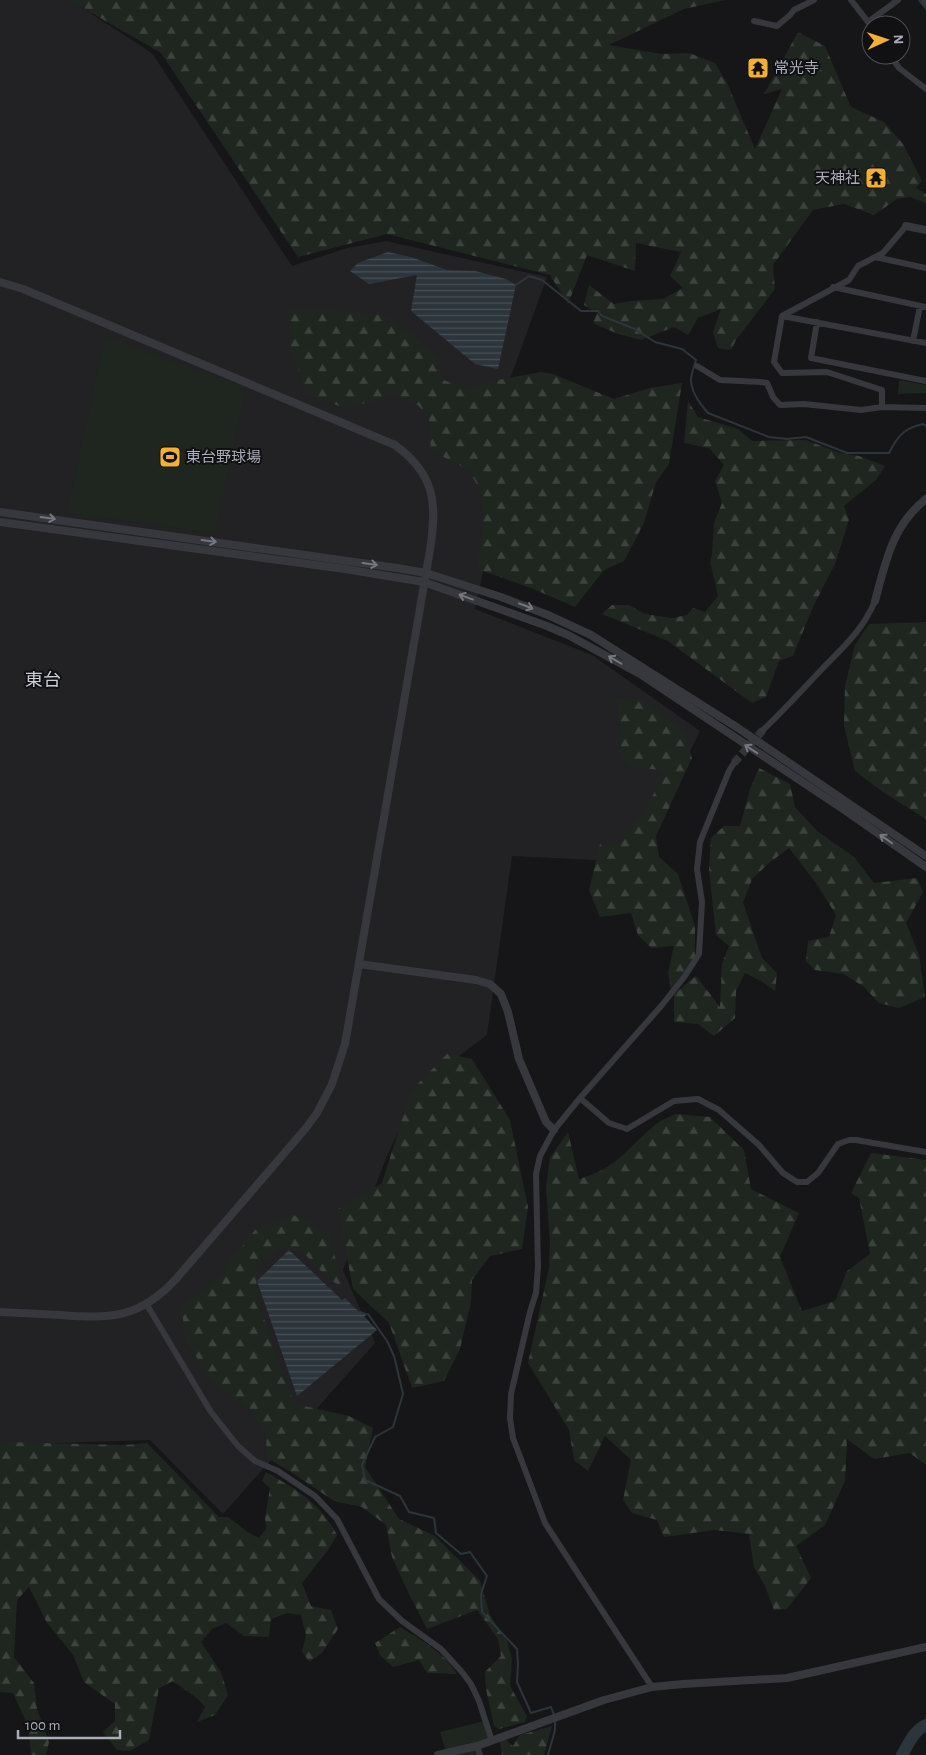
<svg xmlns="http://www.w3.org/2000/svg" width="926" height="1755" font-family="'Alegreya Sans','Noto Sans JP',sans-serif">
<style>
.built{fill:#222225}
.green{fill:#1e261f}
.forest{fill:url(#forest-firs)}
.water{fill:url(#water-rules)}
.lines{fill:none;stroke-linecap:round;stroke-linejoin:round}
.stream{stroke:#2c353c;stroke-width:2}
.river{stroke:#2c353c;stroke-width:12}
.tertiary-tunnel{stroke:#333438;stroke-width:8;stroke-dasharray:8 4;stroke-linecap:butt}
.minor{stroke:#37383d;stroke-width:6}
.tertiary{stroke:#37383d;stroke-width:8}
.oneway{stroke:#757881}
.labels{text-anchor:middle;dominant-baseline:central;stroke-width:4;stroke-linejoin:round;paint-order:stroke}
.poi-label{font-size:15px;fill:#a8adb8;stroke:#111113;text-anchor:start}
.quarter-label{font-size:18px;fill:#c9ccd4;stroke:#111113}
</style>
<defs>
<pattern id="forest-firs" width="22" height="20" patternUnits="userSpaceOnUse" patternTransform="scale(1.25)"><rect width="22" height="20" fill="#1e261f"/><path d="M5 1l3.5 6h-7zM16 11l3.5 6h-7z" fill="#3c433d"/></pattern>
<pattern id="water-rules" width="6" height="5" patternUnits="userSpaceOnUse" patternTransform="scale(1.25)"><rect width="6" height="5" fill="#2c353c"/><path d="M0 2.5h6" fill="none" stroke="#485056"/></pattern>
</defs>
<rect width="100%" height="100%" fill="#161618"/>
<path class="built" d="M0 0H70L152 53 292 266 347 248 386 241 547 277 485 448 492 530 475 609 592 655 700 731 634 862 512 856 487 1035 419 1086 387 1156 343 1270 375 1343 223 1514 150 1440 0 1445Z"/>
<path class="green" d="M105 337 246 387 215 533 67 513Z
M899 380 926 385V393L898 394Z
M484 1721 490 1740 476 1744 479 1755H447L440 1732Z"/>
<path class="forest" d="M69 0H725L684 9 609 45 661 54 689 53 715 63 727 83 755 149 782 89 764 94 798 32 825 46 851 107 884 122 903 144 922 181 916 188 926 194V203L910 197 897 199 874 215 844 204 813 210 773 265 775 289 736 340 731 350 718 348 713 332 721 309 698 318 688 335 674 327 641 340 618 334 593 323 597 313 584 305 589 285 614 304 630 301 663 299 683 288 670 276 681 252 636 243 635 271 587 255 568 304 550 275 387 234 298 257 161 53Z
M307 309 382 315 412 335 436 357 442 379 464 389 498 380 541 372 553 374 614 399 650 388 682 383 669 464 656 482 644 523 624 561 604 570 575 607 531 588 477 569C482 538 491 499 469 472 464 466 439 455 431 451L429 419 419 406 395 393 347 409 307 394 289 344 290 310Z
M688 401 698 417 738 429 752 441 806 440 840 453 859 456 885 466 876 480 844 506 849 520 835 564 813 607 793 656 779 661 766 697 752 703 668 641 602 614 612 605H629L645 614 672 618 687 615 693 608 705 612 718 596 710 562 712 555 714 523 722 503 715 481 724 465 709 448 684 443Z
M926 622V819L883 792 855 771 844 726 845 686 855 645 869 624Z
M616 698 642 700 683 731 692 758 656 836 659 857 678 874 695 926V959L671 990 668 973 674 946 651 948 638 935 631 913 600 917 589 890 600 844H620L641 816 659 785 661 770 632 767 620 758 621 723Z
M759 768 790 784 795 807 817 831 854 857 874 883 917 878 923 892 906 923 919 955 925 997 899 1008 879 1003 864 987 844 974 815 970 806 961 808 941 829 937 836 915 816 883 789 848 769 863 752 879 743 903 762 958 777 973 775 991 761 981 745 973 736 991 735 1018 714 1036 698 1024 674 1022V994L696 976 720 1007 722 964 729 946 716 935 709 869 711 838 724 826H740L750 789Z
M447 1054 472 1059 510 1120 528 1207 522 1249 490 1256 472 1280 471 1302 460 1349 444 1381 412 1388 389 1323 353 1289 338 1209 382 1183 411 1091Z
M676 1114 710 1117 744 1150 751 1189 799 1213 780 1257 802 1311 835 1301 847 1271 870 1254 859 1198 851 1193 871 1153 926 1160V1465L910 1453 874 1459 847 1439 845 1481 825 1525 796 1546 811 1578 787 1609 774 1610 765 1586 754 1567 749 1534 715 1530 664 1537 657 1520 632 1513 623 1500 631 1460 605 1436 588 1471 574 1460 569 1430 528 1363 549 1268 550 1242 546 1187 550 1158 568 1132 579 1179C618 1168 627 1148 655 1125 661 1120 669 1117 676 1114Z
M292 1214 330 1235 342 1288 326 1276 303 1252 283 1247 255 1266 258 1300 279 1365 295 1404 349 1416 373 1428 365 1467 399 1519 435 1536 480 1581 490 1615 507 1641 512 1659 510 1686 527 1716 525 1722 499 1729 494 1726 486 1689 485 1672 501 1656 498 1639 477 1610 427 1629 409 1594 392 1557 386 1525 362 1507 334 1501 291 1472 267 1458 266 1433 250 1409 209 1378 185 1338 182 1308 219 1276 255 1230Z
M0 1442 125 1445 147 1443 219 1517H228L249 1533 259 1538 266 1529 265 1517 270 1488 262 1481 266 1472C296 1489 320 1503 337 1535L328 1550 302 1583 311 1606 331 1610 338 1629 322 1653 309 1662 302 1651 306 1635 301 1615 287 1613 271 1619 269 1637 244 1636 226 1623 212 1629 201 1642 221 1672 228 1695 215 1715 197 1722 205 1707C197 1696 184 1690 173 1681L159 1688 149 1740 130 1751 117 1750 103 1732 115 1721V1704L84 1682 73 1655 47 1623 29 1587 17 1600 14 1657 34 1683 37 1709 49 1742 46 1755H31L28 1726 13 1693 0 1692Z
M400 1627C421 1640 444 1652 457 1674L427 1673 419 1660 393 1667 380 1655 375 1643Z
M552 1726 544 1755H502L500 1742 505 1739 513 1746 520 1735Z"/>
<path class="water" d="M388 252 411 257 447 270 475 271 506 279 516 285 498 369 475 364 411 311 417 275 369 284 350 271 358 263Z
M289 1250 342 1300 345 1298 359 1312 360 1311 368 1314 360 1319 364 1316 377 1330 297 1396 257 1281Z"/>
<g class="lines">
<path class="stream" d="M919 0 926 9
M516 285 529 276 542 280 581 311H598L602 316 635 329 655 342 682 349 696 360C694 367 691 374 691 380 691 391 701 405 708 413L769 437 787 439 806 437 847 453H889C897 437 904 428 923 424L926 426
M368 1314 387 1341 394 1356 397 1368 403 1394 393 1427 375 1437 362 1465 365 1480 400 1496 409 1512 434 1518 436 1533 461 1554 470 1552 487 1576 481 1594 482 1612 517 1649 518 1664 517 1682 531 1713 551 1707 554 1715
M548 1755 555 1730V1720"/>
<path class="river" d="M902 1755C908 1745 914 1730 926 1725"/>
<path class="tertiary-tunnel" d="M734 763 763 730"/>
<path class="minor" d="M851 0 871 26
M924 0 926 3
M754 21 777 26 790 15 794 10 814 0
M868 22 898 0
M890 55 899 68 926 89
M906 226 883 253 858 266 849 280 782 316 774 362 782 373 827 372 882 390V407L926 408
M875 257 926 268
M833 287 926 307
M782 316 926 343
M817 322 811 358 926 381
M913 341 920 306
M697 366 720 380 761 382 767 383 773 397 780 405 804 404 861 410 882 407
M763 730C784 710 803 689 823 668 845 645 862 631 875 601
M580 1098 609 1123 627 1129 674 1101 698 1099 719 1110 759 1145 783 1173 797 1182H807L818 1173 838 1144 849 1140H856L926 1152
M147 1305 211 1412 238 1446 255 1461 278 1471 315 1496 337 1519 379 1599 402 1621 441 1649 462 1672 471 1684 479 1701 492 1741
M652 1687 545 1523 513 1438 510 1418 511 1394 530 1312 536 1293 538 1267 536 1174 540 1156 554 1130 580 1098 662 1005 685 976 699 954 702 902 697 869 700 842 729 771 734 763
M477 1746 480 1755"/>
<path class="tertiary" d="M906 226 926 230
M0 282 23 289 395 445C436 475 437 504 430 550L345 1044 332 1084 317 1113 306 1128 176 1279C140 1318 111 1319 61 1315 41 1314 20 1313 0 1312
M0 512 397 568 426 573 501 597 548 615 591 635 738 728 926 856
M0 522 345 569 424 582 547 626 568 635 640 674 843 809 926 867
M875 601C886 561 892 526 926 499
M359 964 476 980 490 984 501 994 508 1012 519 1059 546 1122 554 1130
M438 1755 477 1746 604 1700 652 1687 683 1684 787 1678 926 1647"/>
</g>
<defs><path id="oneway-shaft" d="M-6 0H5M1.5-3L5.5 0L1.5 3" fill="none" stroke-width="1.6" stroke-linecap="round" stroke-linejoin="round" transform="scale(1.25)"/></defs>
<g class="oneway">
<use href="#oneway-shaft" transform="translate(48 518) rotate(8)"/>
<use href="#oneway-shaft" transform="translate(209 541) rotate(8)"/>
<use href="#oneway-shaft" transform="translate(370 564) rotate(8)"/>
<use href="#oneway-shaft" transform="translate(466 597) rotate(-160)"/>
<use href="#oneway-shaft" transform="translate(526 606) rotate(21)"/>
<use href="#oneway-shaft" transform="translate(615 660) rotate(-150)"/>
<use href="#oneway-shaft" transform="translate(751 749) rotate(-147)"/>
<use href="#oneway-shaft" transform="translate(886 839) rotate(-145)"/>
</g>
<defs>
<g id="temple-square" transform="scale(1.125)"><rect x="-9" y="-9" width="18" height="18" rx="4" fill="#f2b134" stroke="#111113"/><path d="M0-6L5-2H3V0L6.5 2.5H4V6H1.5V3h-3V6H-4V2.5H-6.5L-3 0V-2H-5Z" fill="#111"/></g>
<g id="stadium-square" transform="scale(1.125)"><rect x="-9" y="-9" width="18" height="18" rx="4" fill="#f2b134" stroke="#111113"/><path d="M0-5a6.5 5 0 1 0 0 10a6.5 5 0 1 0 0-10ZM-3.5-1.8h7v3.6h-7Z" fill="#111"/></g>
</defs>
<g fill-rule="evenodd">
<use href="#temple-square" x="758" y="68"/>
<use href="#temple-square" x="876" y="178"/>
<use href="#stadium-square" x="170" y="457"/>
</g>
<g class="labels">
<g class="poi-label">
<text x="774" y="68">常光寺</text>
<text x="860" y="178" text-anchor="end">天神社</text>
<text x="186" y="457">東台野球場</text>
</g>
<g class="quarter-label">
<text x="43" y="681">東台</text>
</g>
</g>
<g transform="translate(886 40) rotate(87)"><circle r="24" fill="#111113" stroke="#4d4f55"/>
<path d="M0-4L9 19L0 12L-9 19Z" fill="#f2b134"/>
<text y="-8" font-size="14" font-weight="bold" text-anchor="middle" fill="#a8adb8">N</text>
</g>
<path d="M18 1730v8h102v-8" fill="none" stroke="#a8adb8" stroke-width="2.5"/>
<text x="25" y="1730" font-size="15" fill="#a8adb8" stroke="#111113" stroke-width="4" paint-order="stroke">100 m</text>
</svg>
